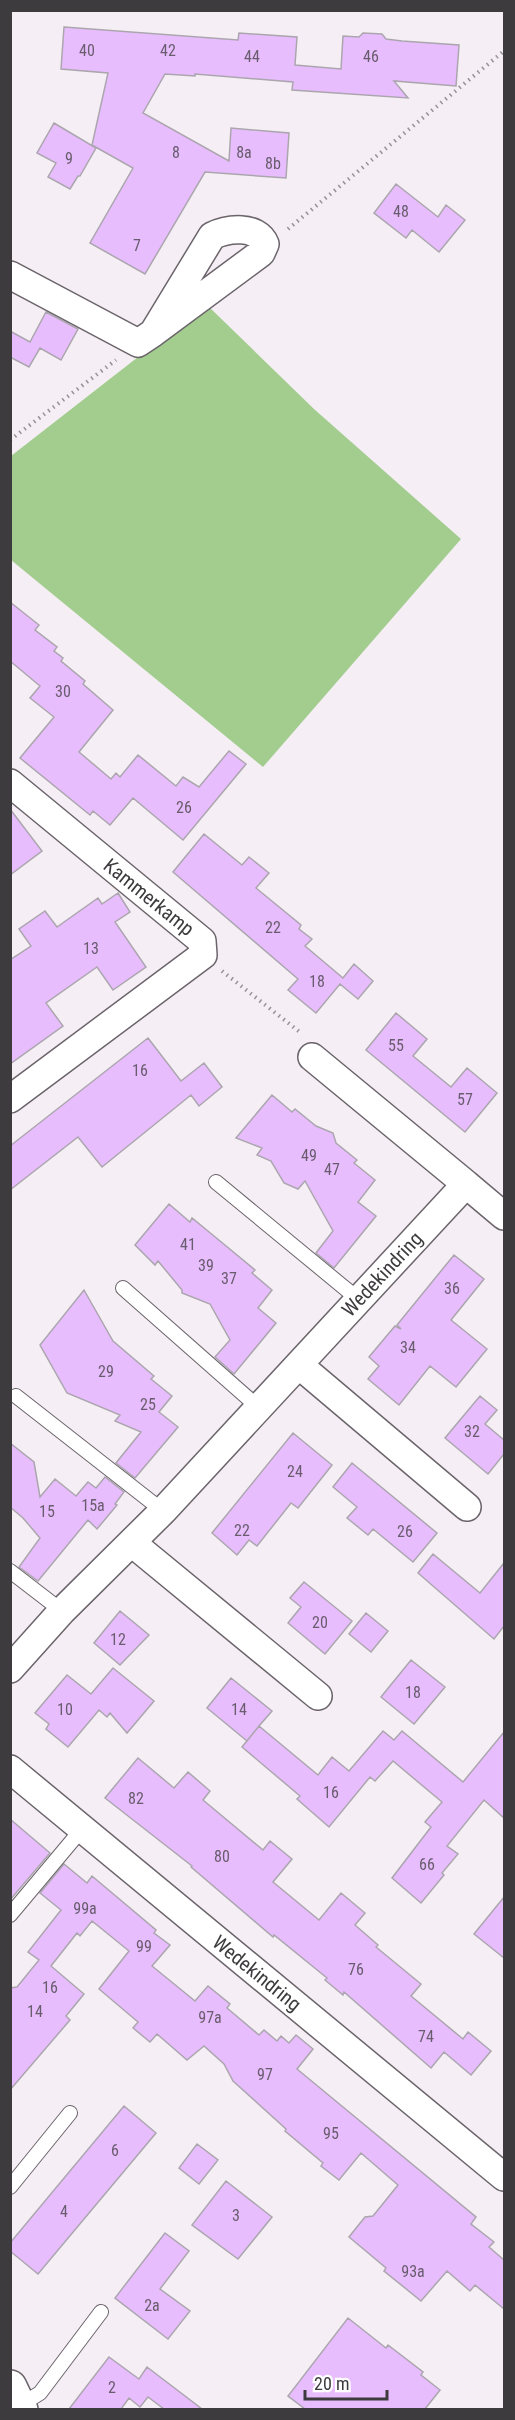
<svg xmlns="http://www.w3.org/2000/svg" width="515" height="2420" font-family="'Roboto Condensed',sans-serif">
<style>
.forest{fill:#a2cd8e}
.building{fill:#e8bdfe;stroke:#aba6ae;stroke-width:1.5}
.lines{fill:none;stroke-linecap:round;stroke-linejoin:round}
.service-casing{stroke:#6b656b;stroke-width:16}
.minor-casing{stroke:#6b656b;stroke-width:30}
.tertiary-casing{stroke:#6b656b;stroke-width:36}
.path{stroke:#979296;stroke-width:4;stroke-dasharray:1.5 4.5;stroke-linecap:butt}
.service{stroke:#fff;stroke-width:14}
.minor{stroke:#fff;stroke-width:27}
.tertiary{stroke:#fff;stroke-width:33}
.labels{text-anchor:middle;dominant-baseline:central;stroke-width:5;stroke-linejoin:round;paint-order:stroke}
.number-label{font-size:16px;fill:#685c6d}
.street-label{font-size:20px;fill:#3d3b3d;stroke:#fff}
</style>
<rect width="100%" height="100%" fill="#f6eef5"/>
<path class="forest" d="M206 304 314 409 461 539 263 767 11 560V456Z"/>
<path class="building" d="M64 27 238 40 239 33 297 37 295 65 341 69 343 36 359 37 363 33 382 34 386 39 402 41 459 45 456 86 394 81 408 98 292 90 293 82 195 74V76L165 74 143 113 229 161 231 128 289 133 286 178 205 172 145 274 90 243 133 168 92 145 108 73 61 69Z
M54 123 96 148 80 176H78L70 189 48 177 56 163 37 153Z
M396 184 438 217 446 205 465 220 439 252 412 230 406 238 374 213Z
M46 312 78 329 61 360 40 348 29 367 10 357V331L30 342Z
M10 602 39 625 35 630 57 647 54 651 63 658 61 661 85 681 83 684 113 710 79 752 111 779 116 773 120 777 138 755 176 786 183 777 199 787 229 751 246 764 183 840 133 798 110 825 93 811 90 815 20 758 54 717 30 698 40 686 10 661Z
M10 809 42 851 10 875Z
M204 834 242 865 249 857 269 873 256 888 301 925 299 929 312 939 305 946 343 978 354 964 373 981 358 999 340 984 316 1013 288 990 298 979 173 872Z
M118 893 130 912 115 922 146 967 113 990 97 967 46 1003 63 1026 10 1064V960L31 946 19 929 45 911 57 927 98 898 102 904Z
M396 1013 427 1039 413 1056 451 1087 467 1068 497 1093 465 1132 366 1050Z
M148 1038 181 1081 204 1063 222 1087 199 1106 191 1095 102 1167 78 1137 10 1190V1146Z
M272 1095 292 1112 295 1109 316 1126 333 1133 336 1143 357 1160 354 1163 375 1180 358 1202 376 1216 334 1268 316 1253 333 1231 305 1181 298 1189 284 1183 271 1161 257 1155 262 1148 236 1138Z
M169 1204 190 1222 192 1218 214 1236 255 1270 252 1273 272 1290 258 1308 276 1323 234 1374 215 1357 230 1340 210 1304 182 1293V1290L158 1261 155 1265 135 1245Z
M454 1255 484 1279 451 1320 487 1349 456 1387 430 1366 399 1405 368 1379 379 1366 369 1357 395 1326 401 1329 397 1325Z
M84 1290 113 1341 154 1376 151 1379 172 1396 159 1412 178 1427 135 1478 116 1463 141 1432 115 1421 120 1415 67 1393 40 1345Z
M480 1396 497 1410 485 1424 504 1440V1454L488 1474 445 1438Z
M293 1433 332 1465 298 1508 291 1503 257 1546 249 1540 237 1555 212 1533Z
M10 1443 34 1462 40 1497 55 1479 76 1496 88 1482 96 1488 105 1477 124 1492 115 1504 117 1505 97 1529 88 1520 38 1581 19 1567 40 1538 23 1518 10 1507Z
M352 1463 437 1533 413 1562 373 1529 368 1535 347 1518 357 1507 333 1487Z
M433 1554 480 1593 504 1563V1626L494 1639 418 1573Z
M304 1582 352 1621 325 1654 288 1623 301 1607 290 1598Z
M120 1611 149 1635 120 1665 94 1643Z
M366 1613 388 1631 371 1652 349 1634Z
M411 1660 445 1687 414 1724 381 1697Z
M113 1668 154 1701 127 1733 110 1713 107 1717 99 1710 68 1747 46 1729 49 1724 35 1713 67 1675 91 1694Z
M231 1678 272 1711 259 1726 318 1775 332 1757 349 1771 383 1731 394 1740 402 1731 463 1782 504 1732V1818L484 1800 447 1846 458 1854 442 1873 444 1875 421 1903 392 1878 431 1827 425 1822 442 1802 393 1761 375 1781 370 1777 329 1827 297 1799 300 1796 242 1747 259 1726 247 1741 207 1708Z
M138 1758 174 1788 188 1772 210 1791 203 1800 263 1850 270 1841 292 1859 273 1882 319 1920 341 1893 365 1913 355 1925 378 1945 376 1947 421 1984 411 1996 463 2039 468 2032 491 2051 471 2075 444 2052 431 2068 344 1992 343 1995 325 1980 327 1978 274 1935 273 1937 191 1867 192 1866 105 1798Z
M10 1819 50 1853 10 1900Z
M64 1864 87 1883 92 1876 156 1930 154 1933 170 1945 152 1966 195 2001 208 1986 230 2004 227 2008 259 2035 264 2030 277 2041 281 2036 289 2043 296 2035 313 2049 297 2069 476 2217 471 2224 494 2242 489 2247 504 2260V2309L475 2285 470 2291 447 2271 421 2301 384 2271 386 2268 349 2237 365 2217 373 2216 398 2185 361 2153 339 2180 321 2166 323 2163 285 2131 286 2129 233 2081 224 2064 204 2046 187 2060 157 2034 150 2042 133 2028 138 2022 99 1989 129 1951 92 1921 80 1936 77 1933 51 1966 84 1994 66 2016 70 2020 10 2090V1988L17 1987 39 1960 28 1952 61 1910 40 1893Z
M504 1897V1958L474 1934Z
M124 2106 156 2133 38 2274 10 2251V2243Z
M197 2144 218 2160 199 2184 179 2168Z
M226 2181 272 2217 238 2259 192 2225Z
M165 2233 189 2251 160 2289 190 2311 168 2339 115 2298Z
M348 2318 386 2348 388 2345 423 2372 421 2375 440 2390 425 2409H305L288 2396Z
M109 2357 139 2379 147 2367 202 2409H164L148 2397 140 2407 129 2398 121 2409H69Z"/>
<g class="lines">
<g class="service-casing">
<path id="service" d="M216 1182 358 1299
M123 1288 258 1407
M16 1396 163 1511
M10 1571 62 1611
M10 1915 82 1829
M10 2187 70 2113
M19 2406 40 2393 101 2312"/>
</g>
<g class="minor-casing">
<path id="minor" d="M10 275 138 343 153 333 261 253 265 244C257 225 228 228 212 236L153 333
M10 783 202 941 203 955 10 1099
M312 1057 466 1184
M299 1365 467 1507
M132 1543 318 1696
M10 1669 62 1611 163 1511 466 1184 504 1216
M10 1769 504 2177"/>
</g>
<g class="tertiary-casing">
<path id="tertiary" d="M10 2387 21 2410"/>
</g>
<path class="path" d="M288 229 504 51
M10 440 116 360
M222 971 301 1033"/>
<use href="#service" class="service"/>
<use href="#minor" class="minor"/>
<use href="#tertiary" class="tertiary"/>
</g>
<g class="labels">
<g class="number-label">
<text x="87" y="50">40</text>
<text x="168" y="50">42</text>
<text x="252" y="56">44</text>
<text x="371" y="56">46</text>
<text x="176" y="152">8</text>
<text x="244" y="152">8a</text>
<text x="69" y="158">9</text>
<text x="273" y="163">8b</text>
<text x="401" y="211">48</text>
<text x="137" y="245">7</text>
<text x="63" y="691">30</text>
<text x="184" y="807">26</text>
<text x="273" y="927">22</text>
<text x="91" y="948">13</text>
<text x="317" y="981">18</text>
<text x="396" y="1045">55</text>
<text x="140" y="1070">16</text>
<text x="465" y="1099">57</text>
<text x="309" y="1155">49</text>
<text x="332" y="1169">47</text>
<text x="188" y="1244">41</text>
<text x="206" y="1265">39</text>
<text x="229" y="1278">37</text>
<text x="452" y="1288">36</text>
<text x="408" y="1347">34</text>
<text x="106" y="1371">29</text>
<text x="148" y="1404">25</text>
<text x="472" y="1431">32</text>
<text x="295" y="1471">24</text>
<text x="93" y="1505">15a</text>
<text x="47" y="1511">15</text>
<text x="242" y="1530">22</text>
<text x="405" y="1531">26</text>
<text x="320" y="1622">20</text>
<text x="118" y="1639">12</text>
<text x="413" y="1692">18</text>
<text x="65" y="1709">10</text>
<text x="239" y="1709">14</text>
<text x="331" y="1792">16</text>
<text x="136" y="1798">82</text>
<text x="222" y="1856">80</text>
<text x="427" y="1864">66</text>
<text x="85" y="1908">99a</text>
<text x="144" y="1946">99</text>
<text x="356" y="1969">76</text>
<text x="50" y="1987">16</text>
<text x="35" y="2011">14</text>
<text x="210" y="2017">97a</text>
<text x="426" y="2036">74</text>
<text x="265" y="2074">97</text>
<text x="331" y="2133">95</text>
<text x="115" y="2150">6</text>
<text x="64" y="2211">4</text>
<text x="236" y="2215">3</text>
<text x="413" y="2271">93a</text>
<text x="152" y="2305">2a</text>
<text x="112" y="2387">2</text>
</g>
<g class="street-label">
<text transform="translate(149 897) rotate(39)">Kammerkamp</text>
<text transform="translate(382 1274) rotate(-47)">Wedekindring</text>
<text transform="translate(257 1973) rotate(39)">Wedekindring</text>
</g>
</g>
<rect width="515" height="2420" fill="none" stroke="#3d3b3d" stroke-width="24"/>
<path d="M305 2390v9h82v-9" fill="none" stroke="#3d3b3d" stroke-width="3"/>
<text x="314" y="2390" font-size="18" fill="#3d3b3d" stroke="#ffffff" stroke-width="4.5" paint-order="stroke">20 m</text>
</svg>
